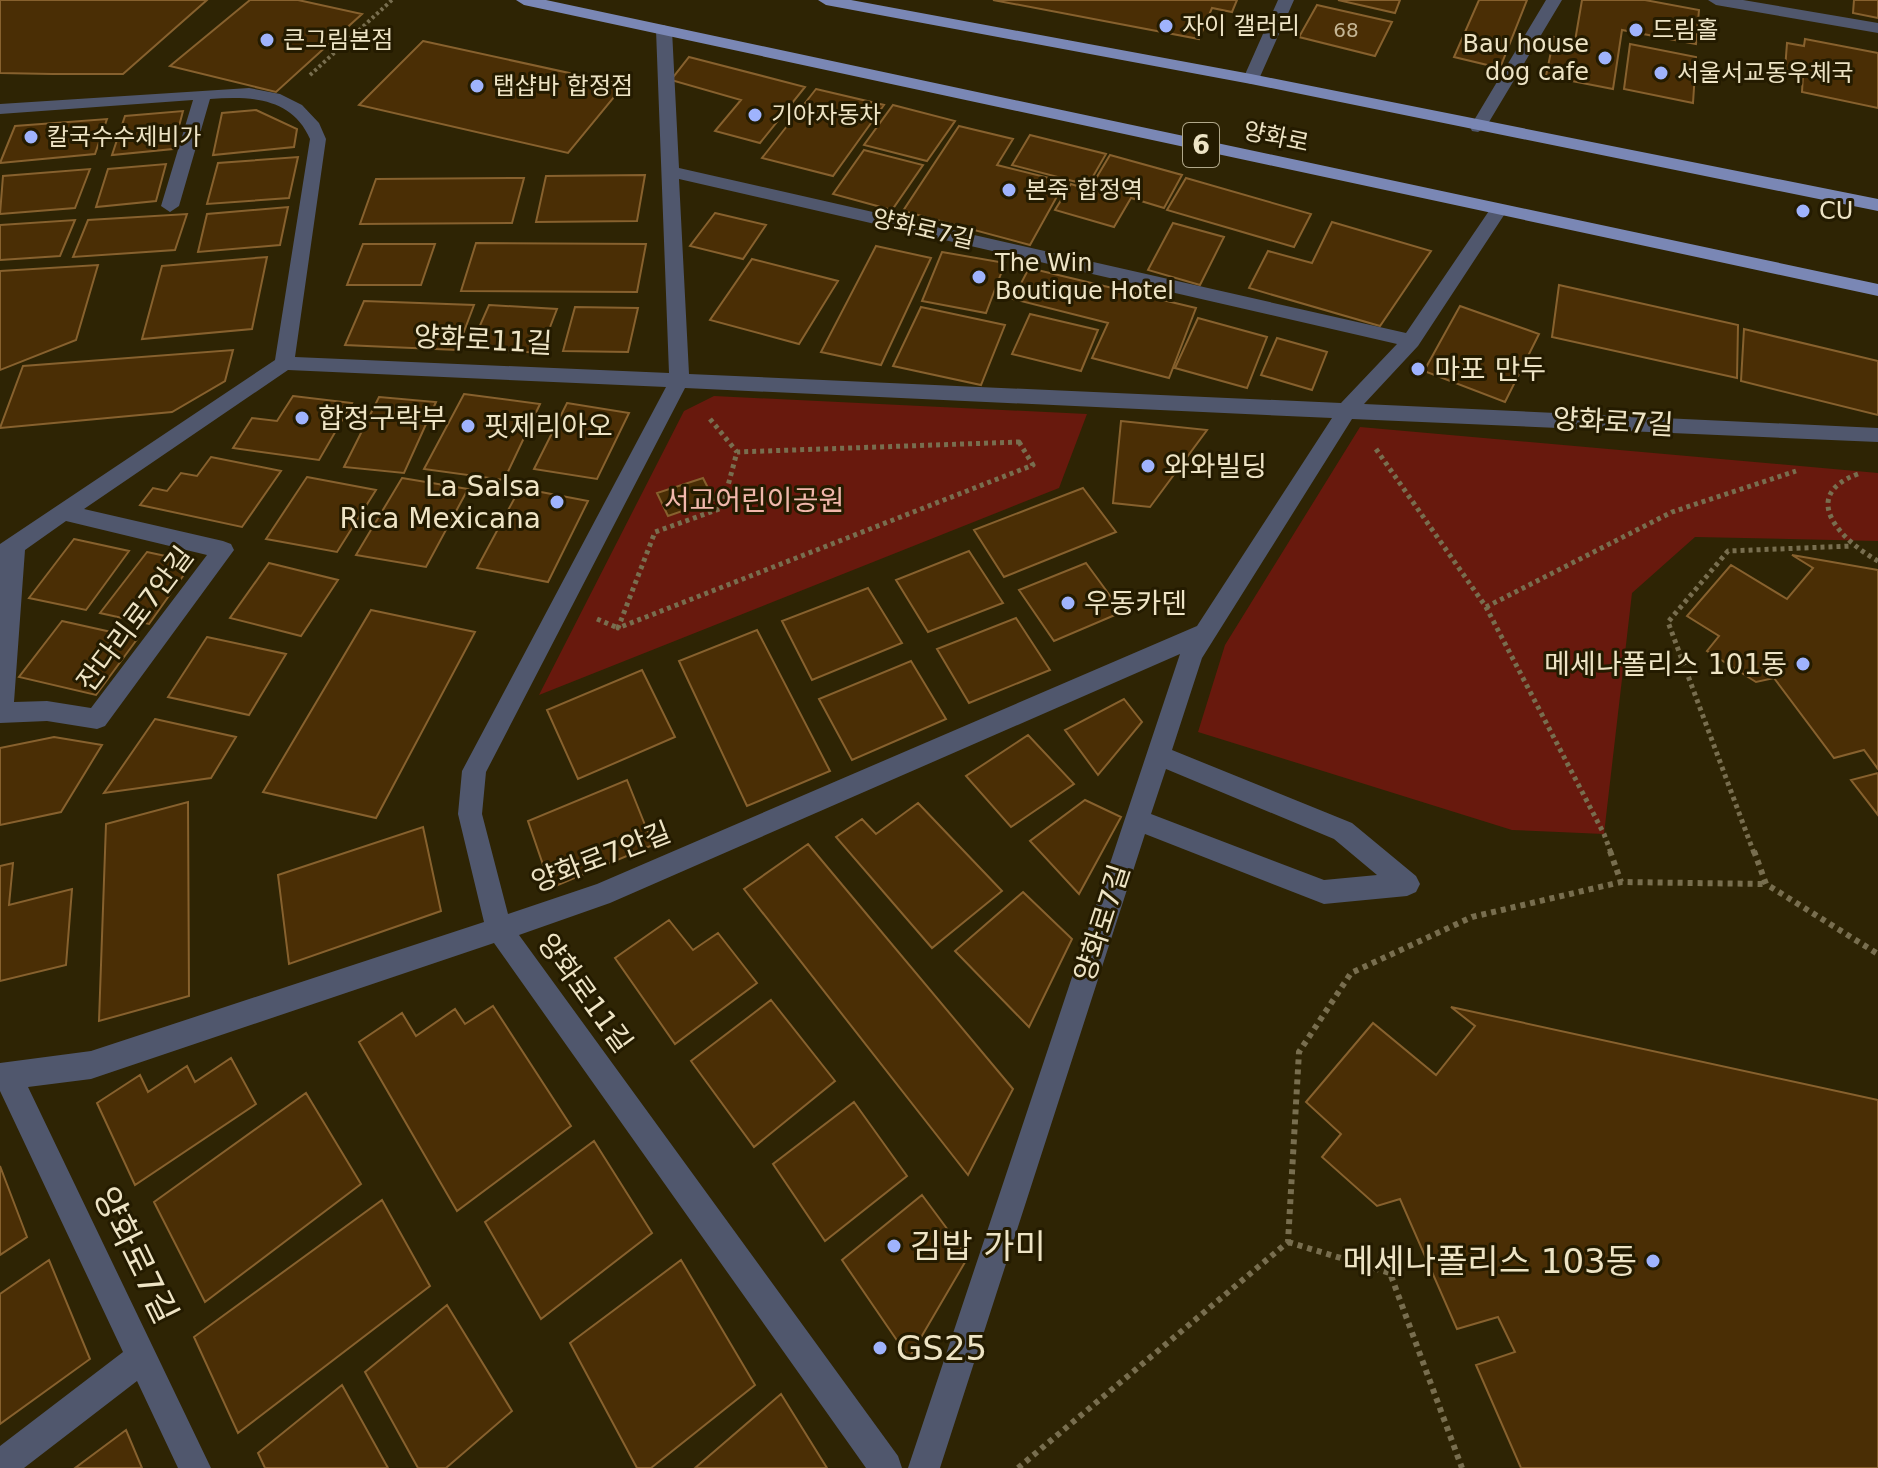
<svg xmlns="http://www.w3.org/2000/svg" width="1878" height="1468" font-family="'DejaVu Sans','Noto Sans KR',sans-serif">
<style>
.green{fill:#68190d}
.building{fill:#4a2e05;stroke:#87612e;stroke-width:2}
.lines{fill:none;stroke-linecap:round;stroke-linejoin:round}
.path-far2{stroke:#786e4f;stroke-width:4;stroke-dasharray:3 3;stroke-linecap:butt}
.path-far1{stroke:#786e4f;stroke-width:5;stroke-dasharray:4 4;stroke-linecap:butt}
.path{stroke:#786e4f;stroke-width:6;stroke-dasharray:5 5;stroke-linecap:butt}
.minor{fill:#50576d;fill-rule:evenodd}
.major{fill:#7a87b5;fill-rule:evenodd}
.poi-dot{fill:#9fb3fd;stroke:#241b00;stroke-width:3}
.labels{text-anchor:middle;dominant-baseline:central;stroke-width:6;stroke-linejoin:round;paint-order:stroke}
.far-number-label{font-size:20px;fill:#c5b695}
.far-poi-label{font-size:24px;fill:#eee4c5;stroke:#241b00;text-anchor:start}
.far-street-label{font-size:24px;fill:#eee4c5;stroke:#241b00}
.shield{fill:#241b00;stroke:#b1a88a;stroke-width:2}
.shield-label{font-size:26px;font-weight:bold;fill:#eee4c5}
.street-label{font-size:28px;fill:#eee4c5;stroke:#241b00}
.poi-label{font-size:28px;fill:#eee4c5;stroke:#241b00;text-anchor:start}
.park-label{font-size:28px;fill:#f2b8ac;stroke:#241b00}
.near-poi-label{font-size:34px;fill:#eee4c5;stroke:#241b00;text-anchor:start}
.near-street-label{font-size:34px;fill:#eee4c5;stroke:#241b00}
</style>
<rect width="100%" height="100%" fill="#2e2404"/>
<path class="green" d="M714 396 1087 414 1059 488 539 695 684 411Z
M1360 427 1878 473V541L1695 537 1632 593 1604 834 1512 830 1198 732 1225 645Z"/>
<path class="building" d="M0 0H207L123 74H52L0 73Z
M250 0H298L362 14 276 92 170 66Z
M993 0H1237L1232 12 1212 8 1199 39Z
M1338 0H1400L1395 13Z
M1479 0H1527L1500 68 1454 57Z
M1582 0H1645L1699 10 1696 44 1622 30 1613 89 1546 76 1554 37 1575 41Z
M1854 0H1878V18L1853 13Z
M1317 5 1392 22 1375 56 1299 37Z
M1805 39 1878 53V108L1802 92 1803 74 1785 70 1787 43 1804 46Z
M423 41 624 85 568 153 359 105Z
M1630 44 1696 57 1693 103 1624 89Z
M689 57 805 87 760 143 715 131 741 100 671 80Z
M816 89 884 105 833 176 762 158Z
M893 105 955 121 927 161 864 145Z
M256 110 297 129 294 147 213 155 222 113Z
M183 111 173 149 112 155 125 116Z
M107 119 95 154 0 163 15 126Z
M959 126 1013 139 997 165 1065 182 1030 245 903 211Z
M1030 135 1106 154 1088 185 1012 165Z
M864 150 923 165 892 210 833 194Z
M1110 155 1182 175 1164 208 1131 198 1114 227 1055 210 1071 184 1089 190Z
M298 157 289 198 207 204 218 163Z
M166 164 156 201 96 207 108 169Z
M90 169 75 208 0 214 3 176Z
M645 175 637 221 536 222 546 176Z
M524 178 512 223 360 224 376 179Z
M1186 178 1311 214 1294 247 1167 210Z
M288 207 280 245 198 252 207 214Z
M715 213 766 225 743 259 690 246Z
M187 214 175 250 73 257 88 220Z
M75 220 60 256 0 260V225Z
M1332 222 1431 251 1380 326 1249 288 1268 251 1312 263Z
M1173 223 1224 237 1200 285 1148 270Z
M476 243 646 244 637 292 461 291Z
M363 244H435L421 285H347Z
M876 246 931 258 881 365 821 352Z
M942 252 1005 263 986 313 922 301Z
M267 257 252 329 142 339 162 266Z
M752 259 838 281 799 344 710 320Z
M98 265 76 340 0 370V271Z
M1029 268 1196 308 1169 378 1092 358 1108 323 1013 299Z
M1559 285 1738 325 1737 378 1552 337Z
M364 301 474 305 457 350 345 345Z
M489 305 557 309 540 353 470 348Z
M1460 306 1539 334 1505 402 1424 371Z
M575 307 638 308 628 352 563 351Z
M921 307 1005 325 981 385 893 366Z
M1030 314 1098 330 1081 371 1012 354Z
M1198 318 1267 337 1247 388 1175 368Z
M1744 329 1878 361V415L1741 381Z
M1277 338 1327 352 1312 390 1261 375Z
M233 350 225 381 172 412 0 428 23 366Z
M464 394 540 404 504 480 424 469Z
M293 396 352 403 319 460 233 448 252 418 277 421Z
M379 397 436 402 404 473 344 467Z
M567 403 629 413 597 479 534 469Z
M1121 421 1207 430 1150 507 1113 503Z
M211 457 281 471 242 527 140 505 153 488 167 491 181 473 197 476Z
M307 477 376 490 337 552 266 539Z
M402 478 468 489 426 567 356 555Z
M703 478 714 500 668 516 657 493Z
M520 488 588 501 548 582 477 568Z
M1083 488 1116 532 1004 577 974 530Z
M74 539 129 551 86 610 29 598Z
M969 551 1003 603 928 632 896 580Z
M147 552 193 562 149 624 100 613Z
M1792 555 1878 570V769L1864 750 1834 758 1774 678 1756 682 1707 651 1719 636 1687 616 1731 565 1787 599 1813 568Z
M269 563 338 580 301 636 230 618Z
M1086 563 1122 612 1054 641 1019 590Z
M868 588 902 643 812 680 782 621Z
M371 610 475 632 376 818 263 792Z
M1016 618 1050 670 969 703 937 649Z
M62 621 138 638 96 695 19 677Z
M757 630 830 771 747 806 679 661Z
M207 637 286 654 249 715 168 697Z
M911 661 946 719 852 760 819 699Z
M642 670 675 737 578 779 547 710Z
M1124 699 1142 722 1098 775 1065 730Z
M155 719 236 737 211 778 104 793Z
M1028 735 1074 784 1011 827 966 776Z
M54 737 102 745 61 812 0 825V748Z
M1878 773V815L1851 780Z
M627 780 653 845 551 888 528 821Z
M1085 800 1121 817 1079 894 1030 841Z
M188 802 189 996 99 1021 106 824Z
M918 803 1002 891 932 948 836 837 862 819 876 834Z
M423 827 441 911 289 964 278 875Z
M808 844 1013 1089 968 1175 744 889Z
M13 863 9 905 72 889 66 965 0 981V866Z
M1023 892 1072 939 1029 1027 955 951Z
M669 920 693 950 718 933 757 983 675 1044 615 958Z
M771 1000 835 1081 754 1147 691 1061Z
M493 1006 571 1126 457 1211 359 1042 402 1013 416 1036 455 1009 465 1024Z
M1451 1007 1878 1100V1468H1521L1476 1365 1515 1352 1498 1317 1457 1329 1400 1199 1377 1206 1322 1157 1341 1134 1306 1102 1373 1023 1436 1075 1475 1026Z
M231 1058 256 1104 135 1185 97 1103 140 1075 148 1092 187 1066 195 1082Z
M306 1093 361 1184 205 1302 154 1202Z
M854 1102 907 1176 825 1241 773 1164Z
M594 1141 652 1233 541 1319 485 1222Z
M0 1166 27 1237 0 1255Z
M922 1195 968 1257 909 1358 842 1260Z
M382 1200 430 1286 238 1433 194 1337Z
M49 1260 90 1359 0 1424V1294Z
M681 1260 755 1385 651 1468H637L570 1343Z
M447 1305 512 1411 446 1468H418L365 1372Z
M342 1385 388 1468H265L258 1453Z
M781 1394 827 1468H695Z
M126 1430 142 1468H75Z"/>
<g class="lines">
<path class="path-far2" d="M310 75 392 0"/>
<path class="path-far1" d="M710 419 737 452
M1019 442 1033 465 618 628 655 532 722 508 737 452Z
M1376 449 1486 607 1604 834 1611 853
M1858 474C1797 496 1842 541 1878 561
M1486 607 1672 512 1796 471
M597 619 618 628
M1754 853 1668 622 1728 551 1852 546"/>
<path class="path" d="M1610 851 1621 882
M1754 851 1766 884 1878 954
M1288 1242 1390 1273 1462 1468
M1018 1468 1288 1242 1299 1052 1351 973 1472 917 1621 882 1766 884"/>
<path class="minor" d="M1278 0H1294L1259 79 1251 84 1245 82 1243 79Z
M1546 0H1562L1486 127 1478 132 1472 131 1470 127Z
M1708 0H1743L1878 23V33L1716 5Z
M664 25 672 30 679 168 1406 333 1493 205H1505L1508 209 1418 346 1364 404 1878 428V442L1352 419 1202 658 1172 750 1352 823 1416 876 1420 884 1416 892 1407 896 1324 904 1145 834 940 1468H908L1180 654 610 903 519 935 898 1456 902 1468H866L494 943 91 1079 28 1087 211 1468H178L137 1381 24 1468H0V1446L123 1352 0 1091V1063L91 1051 484 922 458 814 462 771 666 387 288 370 84 509 223 541 231 544 234 550 105 726 97 729 47 721 0 723V544L275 360 310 139C292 97 249 96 210 99L179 206 170 212 161 206 193 100 0 114V104L249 88 280 94 302 105 319 123 326 139 295 357 669 373 656 30ZM679 179 1397 344 1341 403 689 374ZM685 388 1332 418 1197 626 597 884 508 914 482 814 486 772ZM66 521 207 555 91 708 47 701 14 702 25 550ZM1166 769 1334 839 1377 875 1324 880 1151 814Z"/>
<path class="major" d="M516 0H546L1878 284V296L524 5Z
M818 0H851L1251 74 1878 199V211L1251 84 826 5Z"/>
</g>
<g class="poi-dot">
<circle cx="1166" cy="26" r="8"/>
<circle cx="1636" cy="30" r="8"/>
<circle cx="267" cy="40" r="8"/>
<circle cx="1605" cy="58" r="8"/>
<circle cx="1661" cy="73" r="8"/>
<circle cx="477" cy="86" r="8"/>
<circle cx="755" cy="115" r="8"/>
<circle cx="31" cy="137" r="8"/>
<circle cx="1009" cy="190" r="8"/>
<circle cx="1803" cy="211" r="8"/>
<circle cx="979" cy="277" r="8"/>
<circle cx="1418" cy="369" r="8"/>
<circle cx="302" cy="418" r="8"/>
<circle cx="468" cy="426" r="8"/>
<circle cx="1148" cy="466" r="8"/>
<circle cx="557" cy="502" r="8"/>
<circle cx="1068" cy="603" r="8"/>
<circle cx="1803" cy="664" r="8"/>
<circle cx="894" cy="1246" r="8"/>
<circle cx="1653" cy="1261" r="8"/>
<circle cx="880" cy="1348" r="8"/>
</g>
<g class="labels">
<g class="far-number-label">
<text x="1346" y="30">68</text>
</g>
<g class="far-poi-label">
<text x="1182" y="26">자이 갤러리</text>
<text x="1652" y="30">드림홀</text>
<text x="283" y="40">큰그림본점</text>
<text x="1589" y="44" text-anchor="end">Bau house<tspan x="1589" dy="28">dog cafe</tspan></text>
<text x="1677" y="73">서울서교동우체국</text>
<text x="493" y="86">탭샵바 합정점</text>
<text x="771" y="115">기아자동차</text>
<text x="47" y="137">칼국수수제비가</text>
<text x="1025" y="190">본죽 합정역</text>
<text x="1819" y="211">CU</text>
<text x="995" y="263">The Win<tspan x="995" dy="28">Boutique Hotel</tspan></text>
</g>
<g class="far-street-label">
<text transform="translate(1276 137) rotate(12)">양화로</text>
<text transform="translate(923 229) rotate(13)">양화로7길</text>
</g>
<rect class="shield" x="1183" y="123" width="36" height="44" rx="6"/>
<g class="shield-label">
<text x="1201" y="145">6</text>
</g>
<g class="street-label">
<text transform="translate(483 340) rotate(3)">양화로11길</text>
<text transform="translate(1613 422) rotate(3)">양화로7길</text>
<text transform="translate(135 619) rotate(-53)">잔다리로7안길</text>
<text transform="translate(601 857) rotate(-21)">양화로7안길</text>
<text transform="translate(1102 923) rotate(-72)">양화로7길</text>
<text transform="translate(585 993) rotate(54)">양화로11길</text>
</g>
<g class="poi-label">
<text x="1434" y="369">마포 만두</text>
<text x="318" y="418">합정구락부</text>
<text x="484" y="426">핏제리아오</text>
<text x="1164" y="466">와와빌딩</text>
<text x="541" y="486" text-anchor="end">La Salsa<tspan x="541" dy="32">Rica Mexicana</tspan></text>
<text x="1084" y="603">우동카덴</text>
<text x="1787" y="664" text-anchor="end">메세나폴리스 101동</text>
</g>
<g class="park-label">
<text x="754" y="500">서교어린이공원</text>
</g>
<g class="near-poi-label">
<text x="910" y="1246">김밥 가미</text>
<text x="1637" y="1261" text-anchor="end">메세나폴리스 103동</text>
<text x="896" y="1348">GS25</text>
</g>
<g class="near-street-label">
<text transform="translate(136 1255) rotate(64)">양화로7길</text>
</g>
</g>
</svg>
